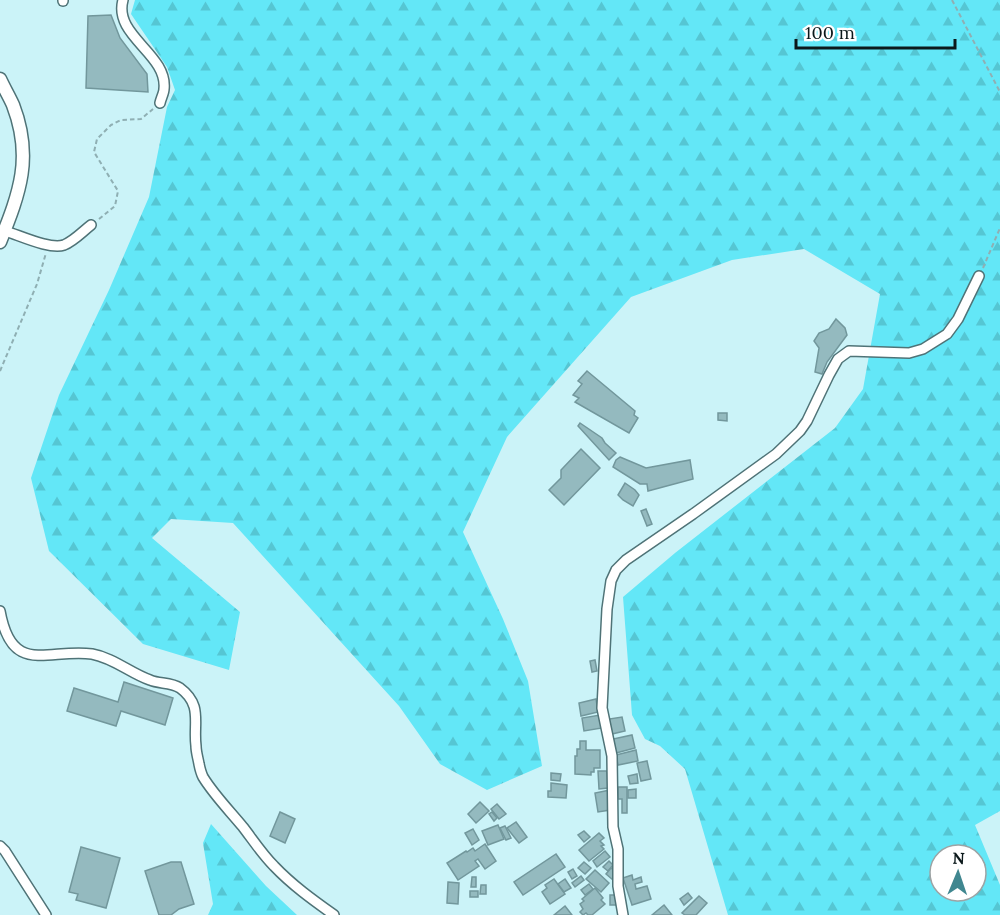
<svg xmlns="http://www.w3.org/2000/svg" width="1000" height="915" viewBox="0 0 1000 915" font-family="Lora,serif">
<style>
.forest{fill:url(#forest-firs);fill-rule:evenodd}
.building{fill:#94babf;stroke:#72979c;stroke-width:1.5}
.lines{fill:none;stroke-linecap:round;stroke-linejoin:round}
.street-casing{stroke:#4f7377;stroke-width:12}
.secondary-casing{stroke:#4f7377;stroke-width:15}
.path{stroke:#8fafb3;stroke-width:2;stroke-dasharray:4.5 3;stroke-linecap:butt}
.street{stroke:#fff;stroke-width:9}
.secondary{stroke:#fff;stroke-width:12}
</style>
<defs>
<pattern id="forest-firs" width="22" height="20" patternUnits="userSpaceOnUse" patternTransform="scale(1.5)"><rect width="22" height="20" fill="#63e7f7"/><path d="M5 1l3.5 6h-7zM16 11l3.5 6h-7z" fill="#55c6d3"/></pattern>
</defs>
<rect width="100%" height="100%" fill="#cbf3f8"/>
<!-- forest -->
<g class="forest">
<path d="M135 0H1000V811L975 825 1000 885V915H728L685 769 660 746 645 739 632 715 623 597 675 553 835 428 863 389 880 294 804 249 732 260 631 297 507 437 463 532 503 619 528 681 542 766 487 790 440 764 399 706 233 523 171 519 152 538 240 612 229 670 143 644 49 551 31 478 59 395 109 290 149 197 167 107 175 90 167 67 131 14ZM940 855H976V891H940Z"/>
<polygon points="211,824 266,886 297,915 208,915 213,904 203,843"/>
</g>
<!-- building -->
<g class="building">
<polygon points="111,15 120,38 147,74 148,92 86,88 88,16"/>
<polygon points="836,319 845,328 847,335 827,362 822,374 815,372 819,348 814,341 819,333 829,329"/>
<polygon points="587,371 635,411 634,415 638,418 629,433 575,402 579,398 573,395 582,384 578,381"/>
<polygon points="718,413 727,413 727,421 718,420"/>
<polygon points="580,423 602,438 605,443 616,453 609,460 578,426"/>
<polygon points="581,449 600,468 564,505 549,490 561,478 561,470"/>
<polygon points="620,457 646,468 690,460 693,479 648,491 647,484 640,484 613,467 616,460"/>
<polygon points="625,483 635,490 639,495 633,506 623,500 618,495"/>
<polygon points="646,509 652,524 647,526 641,511"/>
<polygon points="595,660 597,671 592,672 590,661"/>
<polygon points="124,682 173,698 165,725 121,711 116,726 67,711 74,688 118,702"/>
<polygon points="596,699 598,712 581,716 579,703"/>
<polygon points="600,715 602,728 584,731 582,718"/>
<polygon points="622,717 625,731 612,734 609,719"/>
<polygon points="632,735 635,748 616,753 613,739"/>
<polygon points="580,741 586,741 586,750 600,750 600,768 594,768 594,772 591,772 591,775 575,774 575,756 577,756 577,749 580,749"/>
<polygon points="636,750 638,761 618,765 616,755"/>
<polygon points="647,761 651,779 641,781 637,763"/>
<polygon points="598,771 607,771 608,788 599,789"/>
<polygon points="551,773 561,774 560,781 551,780"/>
<polygon points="637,774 638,783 630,784 628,776"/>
<polygon points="551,783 567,785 566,798 548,797 548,791 551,791"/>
<polygon points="618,787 627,787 627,813 622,813 622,799 618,799"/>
<polygon points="636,789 636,798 628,798 628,790"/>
<polygon points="610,790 610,810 598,812 595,793"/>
<polygon points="480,802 489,811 476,823 468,814"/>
<polygon points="497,804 506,814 499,819 491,809"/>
<polygon points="280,812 295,819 285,843 270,836"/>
<polygon points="492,812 497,818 494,821 489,814"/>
<polygon points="516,822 527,837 519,843 507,828"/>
<polygon points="498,825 504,839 488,845 482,831"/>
<polygon points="505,826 511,838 506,840 500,828"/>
<polygon points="473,829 479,840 472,845 465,833"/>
<polygon points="584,831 590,837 584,842 578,835"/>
<polygon points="599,833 604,838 600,841 604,845 601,846 604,849 589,861 579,850"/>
<polygon points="485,844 496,861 485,869 478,859 475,861 479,866 458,880 447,863 466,851 467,852 473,848 475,851"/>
<polygon points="81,847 120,858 106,908 76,900 78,894 69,892"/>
<polygon points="605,851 610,857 597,867 593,861"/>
<polygon points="556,854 565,867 523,895 514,882"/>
<polygon points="609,861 613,865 608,871 603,867"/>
<polygon points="171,862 181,862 194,904 179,909 171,915 159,915 145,871"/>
<polygon points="584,862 591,868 585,874 578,868"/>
<polygon points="611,868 618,874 613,880 606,874"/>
<polygon points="573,869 577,876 572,879 568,872"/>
<polygon points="595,870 609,883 601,892 586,879"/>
<polygon points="632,875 633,880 641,877 642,882 635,884 636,889 647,886 651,899 632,905 623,878"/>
<polygon points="581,876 584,880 575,887 572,883"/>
<polygon points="472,877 476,877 476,887 471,887"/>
<polygon points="554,879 565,894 550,904 542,892 547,888 545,885"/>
<polygon points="565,879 571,888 564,892 558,884"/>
<polygon points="448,882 459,883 458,904 447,903"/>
<polygon points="589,884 593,889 585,895 581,890"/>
<polygon points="481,885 486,885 486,894 480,894"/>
<polygon points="595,888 603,898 601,900 605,904 592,915 588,915 586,913 583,915 580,912 583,909 580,904 584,901 582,899"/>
<rect x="470" y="891" width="8" height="6"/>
<polygon points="688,893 692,898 684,905 680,899"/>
<rect x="610" y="895" width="9" height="10"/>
<polygon points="699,896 707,903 696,915 685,915 682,913"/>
<polygon points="664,905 672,915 652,915"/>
<polygon points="565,906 572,915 554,915"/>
</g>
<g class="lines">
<defs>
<g id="street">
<polyline points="63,0 63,1"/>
<path d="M123 0C113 36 168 54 164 89 164 93 161 98 160 103"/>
<path d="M5 231C19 235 50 250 64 245 74 241 82 232 91 225"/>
<path d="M0 611C12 677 48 648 92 654 114 658 130 673 150 680 159 684 171 682 180 688 203 705 193 723 196 746 196 752 198 758 199 764 200 769 201 773 203 777 214 795 229 810 243 827 253 840 262 854 274 866 292 885 313 900 334 915"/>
<polyline points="0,846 5,851 46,915"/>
<polyline points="623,915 618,886 618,849 613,827 612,756 602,708 607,609 611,581 616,570 626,560 693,514 776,454 800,431 807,421 829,375 838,359 849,351 909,353 923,349 947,334 958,319 979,276"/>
</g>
<path id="secondary" d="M0 79C4 88 9 96 13 105 33 157 20 192 0 242"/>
</defs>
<!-- street casing -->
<use href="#street" class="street-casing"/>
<!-- secondary casing -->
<use href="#secondary" class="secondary-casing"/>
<!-- path -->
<g class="path">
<polyline points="952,0 1000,92"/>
<polyline points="99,219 115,206 118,191 94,152 97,139 111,125 121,120 141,119 153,109"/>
<polyline points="983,268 1000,228"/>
<polyline points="0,371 37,284 46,253"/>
</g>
<!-- street -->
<use href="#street" class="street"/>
<!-- secondary -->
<use href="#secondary" class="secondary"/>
</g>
<!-- north arrow -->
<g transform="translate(958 873) rotate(2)"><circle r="28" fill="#ffffff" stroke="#9da3a4" stroke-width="1.5"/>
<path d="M0-4.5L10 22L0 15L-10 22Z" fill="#408790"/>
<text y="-9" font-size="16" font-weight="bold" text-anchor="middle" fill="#0b191b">N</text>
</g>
<!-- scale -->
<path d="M796 39v9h159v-9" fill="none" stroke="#0b191b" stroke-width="3"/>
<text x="805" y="39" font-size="18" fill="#0b191b" stroke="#ffffff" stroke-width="4.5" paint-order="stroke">100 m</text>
</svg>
